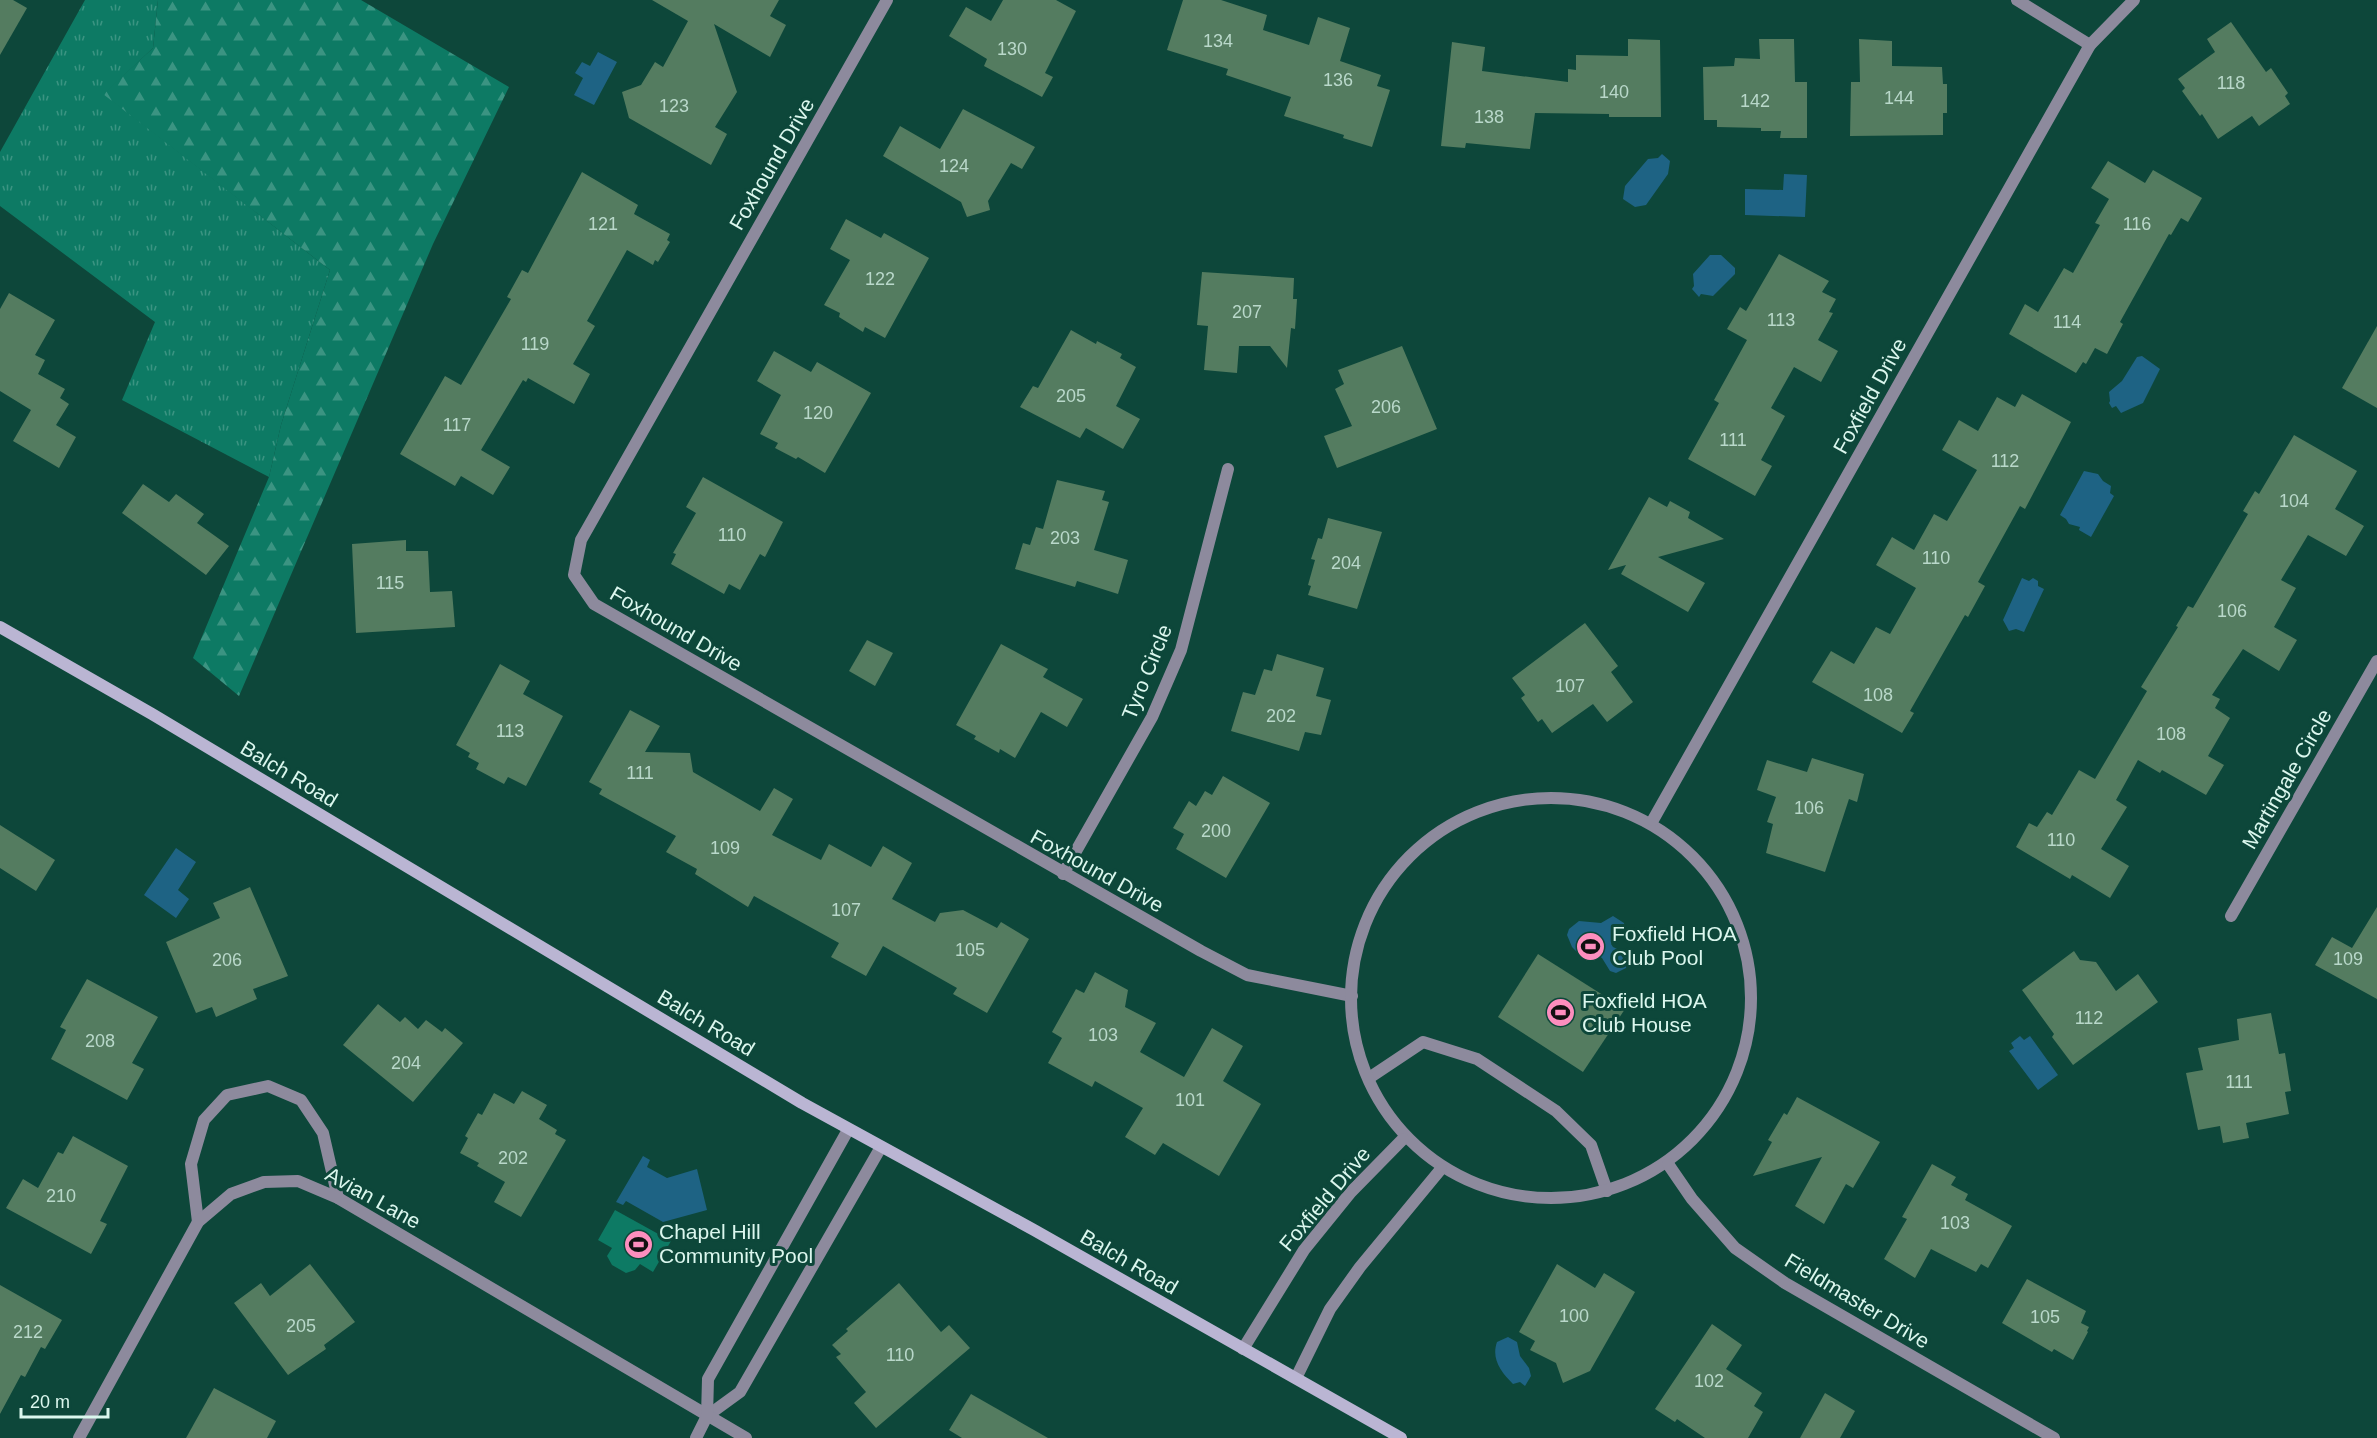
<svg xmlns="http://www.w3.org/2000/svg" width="2377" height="1438" viewBox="0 0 2377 1438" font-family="Arial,sans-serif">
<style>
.grass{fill:url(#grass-tufts)}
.forest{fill:url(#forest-firs)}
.pitch{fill:#0d7a64}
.water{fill:#1e6384}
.building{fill:#547c60}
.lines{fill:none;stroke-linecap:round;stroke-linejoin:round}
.lane{stroke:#8d8a9d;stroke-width:12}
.street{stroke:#8d8a9d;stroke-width:12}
.secondary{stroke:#bab5d3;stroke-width:12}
.labels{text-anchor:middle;stroke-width:6;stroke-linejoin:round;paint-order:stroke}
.number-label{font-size:18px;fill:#b9d8ca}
.street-label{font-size:21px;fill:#dbf7ee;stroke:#0d473a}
.poi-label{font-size:21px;fill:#dbf7ee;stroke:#0d473a;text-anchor:start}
</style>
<defs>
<pattern id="grass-tufts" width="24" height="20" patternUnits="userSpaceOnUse" patternTransform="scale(1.5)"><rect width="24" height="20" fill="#0d7a64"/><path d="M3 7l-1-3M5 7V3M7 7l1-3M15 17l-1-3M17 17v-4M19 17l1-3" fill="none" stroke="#3b9482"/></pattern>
<pattern id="forest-firs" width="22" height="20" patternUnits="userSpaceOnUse" patternTransform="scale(1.5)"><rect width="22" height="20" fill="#0d7a64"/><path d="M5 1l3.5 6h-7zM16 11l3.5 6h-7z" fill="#3b9482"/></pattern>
</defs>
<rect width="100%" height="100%" fill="#0d473a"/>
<!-- grass -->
<polygon class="grass" points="85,0 158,0 153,48 104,94 330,270 281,425 269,477 122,400 155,322 0,206 0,152"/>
<!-- forest -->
<polygon class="forest" points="158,0 361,0 509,87 433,244 239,696 193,658 269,477 281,425 330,270 103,94 153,48"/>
<!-- pitch -->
<polygon class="pitch" points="615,1210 671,1241 653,1272 640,1264 635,1270 626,1273 612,1265 607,1256 612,1248 598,1240"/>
<!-- water -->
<g class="water">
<polygon points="598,52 617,62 594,105 574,95 583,78 575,73 582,62 590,66"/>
<polygon points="1662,154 1670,161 1668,174 1646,205 1635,207 1623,199 1625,186 1648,159 1658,158"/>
<polygon points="1784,174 1807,175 1805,217 1745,215 1745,189 1783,190"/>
<polygon points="1710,255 1721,255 1735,268 1735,274 1713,296 1701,294 1699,297 1692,289 1694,286 1693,274"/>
<polygon points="2142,356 2160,369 2143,403 2121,413 2116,406 2112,408 2109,403 2110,401 2109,392 2122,381 2137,357"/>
<polygon points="2084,471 2098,474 2103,481 2111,486 2110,493 2114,496 2091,537 2079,530 2080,527 2069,524 2066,519 2060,515"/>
<polygon points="2022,578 2029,581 2033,578 2038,581 2038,586 2044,589 2024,632 2016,629 2009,631 2003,620"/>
<polygon points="176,848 196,862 178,890 189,899 176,918 144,895"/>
<polygon points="1613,916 1624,923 1625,930 1622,935 1613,940 1611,944 1613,947 1626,953 1628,961 1626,968 1616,973 1610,971 1602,958 1596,954 1577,952 1572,947 1567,935 1569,929 1579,921 1601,923"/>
<polygon points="2020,1036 2024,1040 2030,1036 2058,1075 2038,1090 2009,1051 2014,1048 2011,1043"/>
<polygon points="643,1156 650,1160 647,1167 667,1178 697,1169 707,1210 663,1222 626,1201 623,1205 616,1202"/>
<path d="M1508 1337 1517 1342 1520 1356 1529 1368 1531 1376 1525 1386 1520 1382 1513 1384C1501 1372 1491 1359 1497 1342Z"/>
</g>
<!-- building -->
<g class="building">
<polygon points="0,0 13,0 27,8 0,55"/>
<polygon points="652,0 779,0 770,16 786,25 770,57 714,24 737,92 715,127 727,134 711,165 629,118 622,92 641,85 655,62 663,67 688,21"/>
<polygon points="1003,0 1056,0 1076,11 1045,73 1053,77 1042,97 984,66 987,59 949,36 966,7 991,21"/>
<polygon points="1183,0 1221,0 1267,15 1263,30 1309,45 1318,17 1350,28 1340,61 1381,75 1377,86 1390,90 1372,147 1343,138 1344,135 1284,116 1291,97 1226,75 1228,69 1167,50"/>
<polygon points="2231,22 2266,72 2271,68 2288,93 2285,96 2290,104 2259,126 2252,116 2218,139 2202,114 2200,116 2182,91 2185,88 2178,79 2215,52 2207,39"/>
<polygon points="1628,39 1660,40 1661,117 1609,117 1609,114 1535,113 1530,149 1466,143 1465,148 1441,146 1452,42 1485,47 1482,71 1568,82 1568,69 1576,70 1576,55 1628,56"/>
<polygon points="1759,39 1794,39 1795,82 1807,82 1807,138 1780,138 1781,131 1761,131 1761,128 1717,127 1717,120 1704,120 1703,67 1734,66 1735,58 1760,59"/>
<polygon points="1859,39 1892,41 1892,66 1942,67 1943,84 1947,84 1947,113 1943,113 1943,135 1850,136 1851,82 1860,82"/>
<polygon points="963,109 1035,147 1022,169 1011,163 988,201 990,210 967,217 961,202 883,156 900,126 940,149"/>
<polygon points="2108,161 2145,183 2153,170 2202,198 2188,222 2181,218 2171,235 2169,234 2120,322 2123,324 2107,354 2095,348 2086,364 2083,362 2076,373 2009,334 2025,304 2038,312 2064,268 2073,273 2100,225 2095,223 2109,199 2091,188"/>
<polygon points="582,172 638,205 634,214 670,234 667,240 670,242 658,262 655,260 653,265 627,250 587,321 595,326 573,364 590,374 574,404 528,378 526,382 523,380 481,450 510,467 493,495 461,476 455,486 400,454 445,376 461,385 511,299 507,297 522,270 528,273"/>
<polygon points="846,219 881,238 884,233 929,258 885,338 865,327 863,332 839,317 840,313 824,305 850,260 830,249"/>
<polygon points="1779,254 1829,281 1822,292 1836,299 1829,312 1833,313 1818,340 1838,351 1821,382 1794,367 1771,408 1785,416 1761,460 1772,466 1755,496 1688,459 1719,403 1714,400 1747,340 1727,329 1740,307 1746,311"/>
<polygon points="1202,272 1294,278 1293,299 1297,299 1295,329 1291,328 1287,368 1270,346 1239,346 1237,373 1204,370 1208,326 1197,325"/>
<polygon points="9,293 55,320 35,355 45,360 38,374 65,389 60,398 69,404 56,425 76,437 59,468 13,441 31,410 0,391 0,309"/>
<polygon points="2377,326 2377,408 2342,388"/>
<polygon points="1071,330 1096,344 1097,341 1122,354 1120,358 1136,367 1116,406 1140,419 1123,449 1086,428 1080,438 1020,407 1033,386 1038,388"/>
<polygon points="1402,346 1437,429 1337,468 1324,436 1352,426 1335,389 1344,384 1338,370"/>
<polygon points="774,351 811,372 817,362 871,393 825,473 798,457 796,459 775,448 778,443 760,434 781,395 757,381"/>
<polygon points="2022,394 2071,422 2025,509 2020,506 1978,582 1985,586 1968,617 1965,615 1910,711 1914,713 1902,733 1812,682 1831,651 1854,664 1876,627 1890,634 1916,588 1876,565 1892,537 1914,550 1934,514 1947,521 1977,470 1942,450 1959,420 1978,431 1997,397 2015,407"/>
<polygon points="2294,435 2357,471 2335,509 2364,526 2346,556 2308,535 2281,580 2296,588 2274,627 2297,640 2279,671 2243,649 2212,695 2220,699 2215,708 2230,718 2208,756 2224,765 2206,795 2162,770 2160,773 2138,760 2116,800 2127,807 2101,849 2129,866 2110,898 2072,875 2070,879 2016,847 2029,823 2037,827 2047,812 2052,815 2079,770 2095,779 2147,691 2141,687 2178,627 2176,626 2188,606 2193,608 2248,514 2243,511 2255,491 2259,494"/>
<polygon points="703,477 783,522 765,557 760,554 740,590 729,584 724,594 671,564 676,554 673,553 696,513 686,507"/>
<polygon points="1057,480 1105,491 1102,500 1109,502 1094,550 1128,560 1118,594 1077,581 1075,587 1015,569 1023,543 1030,545 1036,527 1043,529"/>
<polygon points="143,484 169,502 176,494 204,514 197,523 229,546 206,575 122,513"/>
<polygon points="1649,497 1667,507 1670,501 1690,512 1688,518 1724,539 1658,557 1705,583 1688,612 1621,574 1626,565 1608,570"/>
<polygon points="1328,518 1382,532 1357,609 1308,595 1311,586 1308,585 1315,560 1311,559 1318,538 1322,539"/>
<polygon points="406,540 406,551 428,551 430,592 452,591 455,627 356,633 352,544"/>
<polygon points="1585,623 1618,666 1611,672 1633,702 1607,722 1593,704 1552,733 1542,719 1538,722 1521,698 1525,695 1512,678"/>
<polygon points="867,640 893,653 875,686 849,671"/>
<polygon points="1001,644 1048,669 1043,677 1083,699 1067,727 1041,712 1015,758 1000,749 999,753 974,739 976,736 956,725"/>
<polygon points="1277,654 1324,668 1316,696 1331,700 1321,735 1305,732 1299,751 1231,731 1243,692 1255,695 1264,669 1272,671"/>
<polygon points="500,664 530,681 523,694 563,716 526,786 508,777 504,784 476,769 479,763 468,757 470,753 456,745"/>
<polygon points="630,710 660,726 645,752 690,753 693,772 760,811 774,788 793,799 772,835 821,860 829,844 871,867 883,846 912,863 892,899 935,922 940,913 963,910 997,928 1001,922 1029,939 987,1013 953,994 957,988 883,946 866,976 831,957 839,943 754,896 748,907 695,874 697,869 666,852 676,836 599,794 602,789 589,782"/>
<polygon points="1812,758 1864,774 1857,802 1849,799 1825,872 1766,853 1773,824 1767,822 1776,797 1757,790 1767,760 1807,772"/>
<polygon points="1223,776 1270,803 1226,878 1176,849 1184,834 1173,828 1189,801 1196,806 1205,791 1212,795"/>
<polygon points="0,825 55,860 36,891 0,868"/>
<polygon points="250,887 288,976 253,989 257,999 216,1017 212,1007 196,1013 166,942 220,918 213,903"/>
<polygon points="2377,907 2377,999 2315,965 2332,937 2352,948"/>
<polygon points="2074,951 2080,960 2096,962 2116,991 2138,974 2158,1002 2073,1065 2052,1037 2054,1034 2022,990"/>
<polygon points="1538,954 1625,1009 1583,1072 1498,1017"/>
<polygon points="1095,972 1128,990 1125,1007 1156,1023 1140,1052 1184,1077 1212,1028 1243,1046 1223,1081 1261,1104 1219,1176 1163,1143 1155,1155 1125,1137 1143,1108 1095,1081 1092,1087 1048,1063 1062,1038 1052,1032 1076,989 1084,993"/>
<polygon points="87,979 158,1017 132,1063 144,1069 127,1100 51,1059 66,1030 60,1027"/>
<polygon points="378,1004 400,1022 405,1017 418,1029 426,1020 442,1032 445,1028 463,1043 413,1102 343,1045"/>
<polygon points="2271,1013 2279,1054 2285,1053 2291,1091 2285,1092 2289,1114 2246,1123 2249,1138 2223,1143 2220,1126 2198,1130 2186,1073 2203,1070 2198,1048 2239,1040 2237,1019"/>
<polygon points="522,1091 547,1105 539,1119 557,1130 555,1134 566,1140 521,1217 494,1202 505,1182 477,1166 479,1163 460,1153 468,1138 465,1136 478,1113 482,1115 494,1093 514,1104"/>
<polygon points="1797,1097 1880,1142 1853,1188 1846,1184 1824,1224 1795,1206 1822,1157 1753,1176 1772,1142 1768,1140 1784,1113 1787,1115"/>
<polygon points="73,1136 128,1166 100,1221 107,1224 91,1254 6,1208 23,1179 38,1188 58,1152 63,1154"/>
<polygon points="1932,1164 1956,1177 1951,1185 1968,1194 1965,1200 2012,1226 1988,1268 1981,1264 1976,1272 1931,1249 1915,1278 1884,1259 1907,1219 1902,1217"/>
<polygon points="310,1264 355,1322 324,1345 326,1349 288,1375 234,1303 261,1283 270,1296"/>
<polygon points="1557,1264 1595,1288 1604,1273 1635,1292 1590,1371 1563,1383 1556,1363 1530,1350 1535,1341 1519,1332"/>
<polygon points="2027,1279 2086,1311 2081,1323 2089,1327 2087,1331 2088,1332 2073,1360 2054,1349 2052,1352 2002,1323"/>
<polygon points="899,1283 941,1332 949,1325 970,1348 876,1428 854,1403 866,1392 836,1357 841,1354 832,1345 848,1331 846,1329"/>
<polygon points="0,1285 62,1320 45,1349 41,1347 25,1377 21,1375 0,1414"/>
<polygon points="1712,1324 1742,1345 1726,1369 1762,1393 1754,1406 1763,1412 1748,1438 1705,1438 1677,1419 1675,1422 1655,1409"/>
<polygon points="214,1388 276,1421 267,1438 186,1438"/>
<polygon points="1825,1393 1855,1411 1840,1438 1800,1438"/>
<polygon points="971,1394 1048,1438 962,1438 949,1430"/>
</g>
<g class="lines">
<!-- lane -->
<polyline class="lane" points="1369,1078 1423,1042 1477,1059 1556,1111 1591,1145 1607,1191"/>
<!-- street -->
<g class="street">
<polyline points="887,0 581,540 574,575 594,604 1201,951 1247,975 1352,996"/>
<polyline points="2017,0 2090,45"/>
<circle cx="1551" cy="998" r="200"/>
<polyline points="1653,820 2090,45 2134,0"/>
<polyline points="1063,874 1152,717 1181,650 1228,469"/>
<polyline points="2231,916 2377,661"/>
<polyline points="1668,1164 1692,1199 1735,1248 1785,1283 2054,1438"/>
<polyline points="198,1222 191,1164 204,1120 227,1095 268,1086 301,1100 323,1133 338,1198"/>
<polyline points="1243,1349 1304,1250 1351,1192 1403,1139"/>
<polyline points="1296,1378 1330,1309 1360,1267 1441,1169"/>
<polyline points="707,1416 740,1392 881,1147"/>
<polyline points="79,1438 198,1222 231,1194 264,1182 298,1181 338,1198 746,1438"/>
<polyline points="696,1438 707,1416 708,1379 848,1130"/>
</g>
<!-- secondary -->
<polyline class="secondary" points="0,627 152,714 802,1103 1034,1230 1401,1438"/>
</g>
<!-- icons -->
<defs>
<symbol id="stadium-disc" viewBox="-11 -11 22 22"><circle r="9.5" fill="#fd8ebe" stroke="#0d473a"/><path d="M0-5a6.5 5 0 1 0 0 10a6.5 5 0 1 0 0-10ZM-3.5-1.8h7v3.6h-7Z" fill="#111"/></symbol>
</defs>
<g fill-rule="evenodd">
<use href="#stadium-disc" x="1574" y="930" width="33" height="33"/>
<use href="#stadium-disc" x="1544" y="996" width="33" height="33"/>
<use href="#stadium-disc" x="622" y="1228" width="33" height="33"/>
</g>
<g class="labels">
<!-- number labels -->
<g class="number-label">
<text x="1218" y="47">134</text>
<text x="1012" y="55">130</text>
<text x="1338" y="86">136</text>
<text x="2231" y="89">118</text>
<text x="1614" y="98">140</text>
<text x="1899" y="104">144</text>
<text x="1755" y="107">142</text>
<text x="674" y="112">123</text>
<text x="1489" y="123">138</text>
<text x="954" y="172">124</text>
<text x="603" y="230">121</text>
<text x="2137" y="230">116</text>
<text x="880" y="285">122</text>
<text x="1247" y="318">207</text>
<text x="1781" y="326">113</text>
<text x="2067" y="328">114</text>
<text x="535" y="350">119</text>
<text x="1071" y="402">205</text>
<text x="1386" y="413">206</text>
<text x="818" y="419">120</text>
<text x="457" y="431">117</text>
<text x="1733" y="446">111</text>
<text x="2005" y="467">112</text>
<text x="2294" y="507">104</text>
<text x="732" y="541">110</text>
<text x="1065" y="544">203</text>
<text x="1936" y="564">110</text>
<text x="1346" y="569">204</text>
<text x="390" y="589">115</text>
<text x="2232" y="617">106</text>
<text x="1570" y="692">107</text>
<text x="1878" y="701">108</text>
<text x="1281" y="722">202</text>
<text x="510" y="737">113</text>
<text x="2171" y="740">108</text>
<text x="640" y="779">111</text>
<text x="1809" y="814">106</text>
<text x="1216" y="837">200</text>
<text x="2061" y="846">110</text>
<text x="725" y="854">109</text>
<text x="846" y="916">107</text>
<text x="970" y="956">105</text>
<text x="2348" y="965">109</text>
<text x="227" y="966">206</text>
<text x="2089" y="1024">112</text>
<text x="1103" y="1041">103</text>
<text x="100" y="1047">208</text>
<text x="406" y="1069">204</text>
<text x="2239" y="1088">111</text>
<text x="1190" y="1106">101</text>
<text x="513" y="1164">202</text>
<text x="61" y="1202">210</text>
<text x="1955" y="1229">103</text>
<text x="1574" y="1322">100</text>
<text x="2045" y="1323">105</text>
<text x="301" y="1332">205</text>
<text x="28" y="1338">212</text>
<text x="900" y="1361">110</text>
<text x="1709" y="1387">102</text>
</g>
<!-- street labels -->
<g class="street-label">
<text transform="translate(772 164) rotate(-60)" y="7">Foxhound Drive</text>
<text transform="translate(1870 396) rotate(-61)" y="7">Foxfield Drive</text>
<text transform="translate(676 629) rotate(30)" y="7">Foxhound Drive</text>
<text transform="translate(1147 672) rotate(-68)" y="7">Tyro Circle</text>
<text transform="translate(289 774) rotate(31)" y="7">Balch Road</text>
<text transform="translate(2287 779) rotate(-60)" y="7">Martingale Circle</text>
<text transform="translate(1097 871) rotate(29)" y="7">Foxhound Drive</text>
<text transform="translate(706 1023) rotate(31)" y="7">Balch Road</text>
<text transform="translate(373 1198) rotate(29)" y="7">Avian Lane</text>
<text transform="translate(1325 1199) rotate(-50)" y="7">Foxfield Drive</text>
<text transform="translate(1129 1262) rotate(30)" y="7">Balch Road</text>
<text transform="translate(1857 1301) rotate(31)" y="7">Fieldmaster Drive</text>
</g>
<!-- poi labels -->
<g class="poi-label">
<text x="1612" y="941">Foxfield HOA<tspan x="1612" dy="24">Club Pool</tspan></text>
<text x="1582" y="1008">Foxfield HOA<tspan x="1582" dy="24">Club House</tspan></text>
<text x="659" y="1239">Chapel Hill<tspan x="659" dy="24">Community Pool</tspan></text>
</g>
</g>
<!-- scale -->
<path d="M21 1408v9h87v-9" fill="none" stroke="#dbf7ee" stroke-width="3"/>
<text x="30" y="1408" font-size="18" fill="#dbf7ee" stroke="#0d473a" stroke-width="4.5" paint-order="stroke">20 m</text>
</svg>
